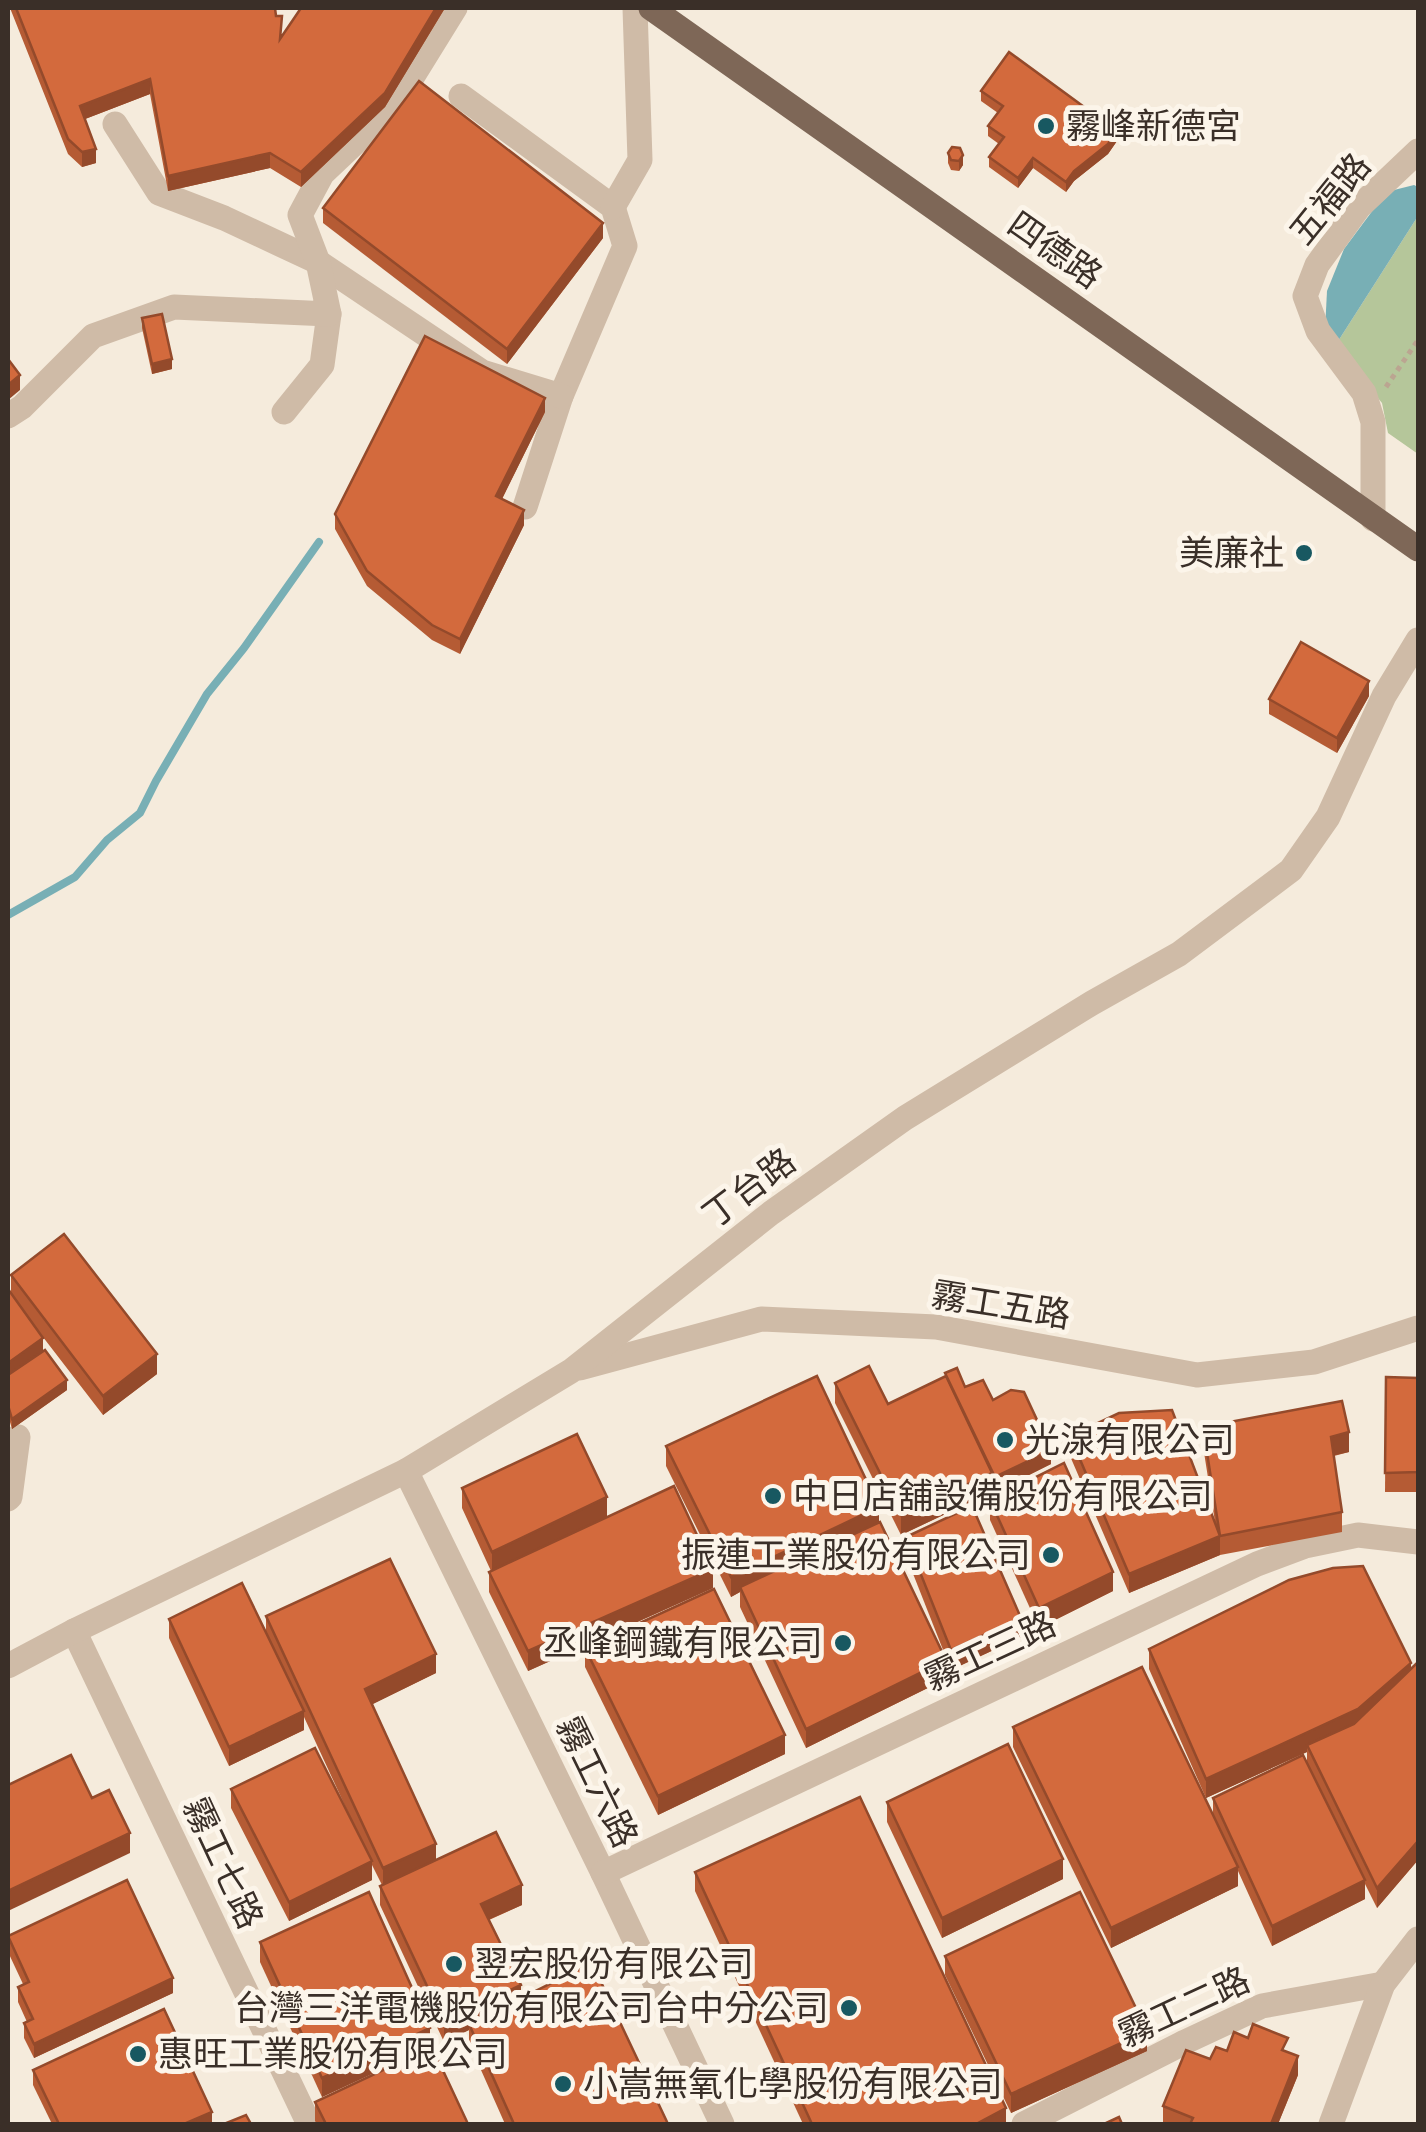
<svg xmlns="http://www.w3.org/2000/svg" width="1426" height="2132" viewBox="0 0 1426 2132" font-family="Commissioner,'Noto Sans TC',sans-serif">
<style>
.green{fill:#b5c69a}
.water{fill:#78afb5}
.lines{fill:none;stroke-linecap:round;stroke-linejoin:round}
.stream{stroke:#78afb5;stroke-width:8}
.path{stroke:#bba591;stroke-width:5;stroke-dasharray:5 5;stroke-linecap:butt}
.minor{stroke:#cfbba7;stroke-width:25}
.major{stroke:#7e6757;stroke-width:25}
.wall{fill:#b55b34}
.shaded-wall{fill:#944a2b}
.building{fill:#d36a3d;stroke:#944a2b;stroke-width:2.5}
.poi-dot{fill:#185861;stroke:#fcf5ea;stroke-width:4}
.labels{text-anchor:middle;stroke-width:10;stroke-linejoin:round;paint-order:stroke}
.poi-label{font-size:35px;fill:#3a2f28;stroke:#fcf5ea;text-anchor:start}
.street-label{font-size:35px;fill:#3a2f28;stroke:#fcf5ea}
</style>
<rect width="100%" height="100%" fill="#f5ebdc"/>
<!-- green -->
<polygon class="green" points="1418,216 1418,454 1388,433 1382,403 1335,346"/>
<!-- water -->
<polygon class="water" points="1414,185 1418,187 1418,216 1335,346 1325,330 1327,291 1344,249 1373,210 1394,190"/>
<g class="lines">
<!-- stream -->
<polyline class="stream" points="8,915 75,877 107,840 140,813 156,781 207,694 244,648 319,542"/>
<!-- path -->
<polyline class="path" points="1386,387 1418,340"/>
<!-- minor -->
<g class="minor">
<polyline points="461,96 613,207 625,246 561,396 525,507"/>
<polyline points="115,124 159,193 224,218 318,262 482,372 561,396"/>
<polyline points="613,207 640,160 635,8"/>
<polyline points="284,412 322,365 329,314"/>
<polyline points="8,416 22,407 93,336 174,307 329,314 318,262 300,215 322,174 395,105 455,8"/>
<polyline points="1373,519 1373,422 1364,393 1318,331 1305,296 1317,265 1359,207 1418,151"/>
<polyline points="580,1368 761,1319 936,1327 1197,1375 1314,1362 1418,1328"/>
<polyline points="406,1471 603,1873 722,2124"/>
<polyline points="8,1499 10,1497 18,1437"/>
<polyline points="74,1631 309,2124"/>
<polyline points="8,1666 74,1631 406,1471 571,1371 771,1213 905,1118 1092,1003 1179,954 1291,870 1328,817 1384,696 1418,640"/>
<polyline points="603,1873 1257,1564 1305,1546 1358,1535 1418,1542"/>
<polyline points="1024,2124 1185,2042 1262,2006 1383,1984"/>
<polyline points="1331,2124 1383,1984 1418,1939"/>
</g>
<!-- major -->
<polyline class="major" points="651,8 1418,549"/>
</g>
<!-- wall -->
<g class="wall">
<polygon points="10,8 275,8 281,37 301,8 445,8 385,107 301,187 270,168 168,191 150,94 85,119 96,163 82,167 68,154"/>
<polygon points="981,91 1117,141 1108,154 1074,181 1066,192 1033,168 1018,188 989,167 989,157 999,144 988,136 988,126 998,113 981,101"/>
<polygon points="948,153 963,165 959,171 951,170 948,163"/>
<polygon points="323,208 603,238 507,364 323,223"/>
<polygon points="142,318 172,369 152,374 142,328"/>
<polygon points="545,412 502,499 524,525 460,654 432,640 367,586 335,529 335,514"/>
<polygon points="1369,696 1337,753 1269,714 1269,699"/>
<polygon points="11,1275 157,1374 103,1415 26,1315 43,1352 67,1390 12,1429 8,1415 8,1289 11,1293"/>
<polygon points="945,1373 965,1387 993,1400 1051,1464 995,1492 992,1486 992,1492 901,1535 835,1403 835,1383 888,1404 945,1376"/>
<polygon points="1386,1377 1418,1378 1418,1492 1385,1492"/>
<polygon points="1203,1427 1349,1452 1334,1456 1342,1512 1342,1532 1220,1555 1129,1593 1070,1456 1070,1436 1215,1522 1203,1446"/>
<polygon points="666,1446 879,1522 946,1679 806,1748 740,1607 740,1592 731,1597 666,1466"/>
<polygon points="462,1488 607,1517 713,1588 528,1671 489,1592 489,1572 491,1571 462,1508"/>
<polygon points="990,1500 1113,1591 1039,1628 990,1520"/>
<polygon points="906,1537 1021,1637 951,1670 906,1556"/>
<polygon points="266,1616 436,1673 372,1704 436,1860 522,1905 489,1920 521,1998 668,2124 505,2124 469,2043 469,2030 444,2042 380,1905 380,1886 382,1885 372,1865 372,1880 289,1921 231,1808 231,1789 353,1823 304,1717 304,1730 229,1766 169,1638 169,1619 266,1633"/>
<polygon points="585,1648 785,1754 658,1815 585,1667"/>
<polygon points="1149,1649 1411,1669 1418,1662 1418,1860 1377,1908 1365,1884 1365,1899 1272,1946 1238,1871 1238,1886 1111,1948 1013,1747 1013,1727 1213,1815 1213,1798 1307,1762 1307,1752 1206,1798 1149,1669"/>
<polygon points="887,1802 1063,1879 942,1938 887,1822"/>
<polygon points="695,1872 1006,2124 803,2124 695,1891"/>
<polygon points="8,1936 173,1993 34,2058 24,2038 24,2023 27,2022 18,2002 18,1987 23,1984 8,1952"/>
<polygon points="260,1942 430,2047 322,2097 260,1962"/>
<polygon points="945,1956 1147,2051 1011,2113 945,1975"/>
<polygon points="1227,2051 1288,2052 1298,2075 1278,2124 1163,2124 1163,2106 1210,2059"/>
<polygon points="33,2070 212,2124 52,2124 33,2085"/>
<polygon points="315,2102 468,2124 317,2124 315,2121"/>
</g>
<!-- shaded-wall -->
<g class="shaded-wall">
<polygon points="436,8 445,8 385,107 301,187 301,172"/>
<polygon points="150,79 150,94 80,121 80,106"/>
<polygon points="1117,131 1117,141 1108,154 1074,181 1066,192 1066,182 1074,171"/>
<polygon points="96,149 96,163 82,167 82,152"/>
<polygon points="270,153 270,168 168,191 168,176"/>
<polygon points="963,155 963,165 959,171 959,161"/>
<polygon points="1033,158 1033,168 1018,188 1018,178"/>
<polygon points="603,223 603,238 507,364 507,349"/>
<polygon points="172,359 172,369 152,374 152,364"/>
<polygon points="20,375 20,390 8,400 8,385"/>
<polygon points="545,398 545,412 496,511 496,496"/>
<polygon points="524,510 524,525 460,654 460,639"/>
<polygon points="1369,681 1369,696 1337,753 1337,738"/>
<polygon points="43,1338 43,1353 8,1377 8,1363"/>
<polygon points="157,1354 157,1374 103,1415 103,1396"/>
<polygon points="67,1380 67,1390 12,1429 12,1419"/>
<polygon points="1349,1432 1349,1452 1331,1456 1331,1437"/>
<polygon points="1051,1450 1051,1464 995,1492 995,1477"/>
<polygon points="992,1473 992,1492 901,1535 901,1515"/>
<polygon points="607,1497 607,1517 492,1572 492,1552"/>
<polygon points="879,1507 879,1527 740,1587 740,1592 731,1597 731,1577"/>
<polygon points="1220,1536 1220,1555 1129,1593 1129,1574"/>
<polygon points="713,1569 713,1588 528,1671 528,1651"/>
<polygon points="1113,1572 1113,1591 1039,1628 1039,1608"/>
<polygon points="1021,1618 1021,1637 951,1670 951,1650"/>
<polygon points="436,1654 436,1673 365,1708 365,1689"/>
<polygon points="946,1660 946,1679 806,1748 806,1729"/>
<polygon points="1411,1663 1411,1682 1358,1729 1307,1745 1307,1752 1206,1798 1206,1779"/>
<polygon points="304,1711 304,1730 229,1766 229,1747"/>
<polygon points="785,1735 785,1754 658,1815 658,1796"/>
<polygon points="130,1833 130,1853 8,1911 8,1891"/>
<polygon points="1418,1841 1418,1860 1377,1908 1377,1888"/>
<polygon points="436,1844 436,1864 383,1887 383,1868"/>
<polygon points="1063,1859 1063,1879 942,1938 942,1918"/>
<polygon points="372,1861 372,1880 289,1921 289,1902"/>
<polygon points="1238,1867 1238,1886 1111,1948 1111,1928"/>
<polygon points="1365,1880 1365,1899 1272,1946 1272,1926"/>
<polygon points="522,1885 522,1905 481,1923 481,1904"/>
<polygon points="173,1978 173,1993 34,2058 34,2044"/>
<polygon points="521,1985 521,2004 469,2024 469,2030 444,2042 444,2022"/>
<polygon points="430,2028 430,2047 322,2097 322,2078"/>
<polygon points="1147,2031 1147,2051 1011,2113 1011,2094"/>
<polygon points="1298,2056 1298,2075 1278,2124 1271,2124"/>
<polygon points="1006,2108 1006,2124 976,2124"/>
<polygon points="212,2112 212,2124 184,2124"/>
</g>
<!-- building -->
<g class="building">
<polygon points="16,8 275,8 276,16 282,16 280,39 301,8 436,8 385,93 301,172 270,153 168,176 150,79 80,106 96,149 82,152 68,139"/>
<polygon points="1009,52 1117,131 1108,144 1074,171 1066,182 1033,158 1018,178 989,157 1004,137 988,126 1003,106 981,91"/>
<polygon points="419,81 603,223 507,349 323,208"/>
<polygon points="952,147 960,148 963,155 959,161 951,160 948,153"/>
<polygon points="162,314 172,359 152,364 142,318"/>
<polygon points="425,336 545,398 496,496 524,510 460,639 432,625 367,571 335,514"/>
<polygon points="8,359 20,375 8,385"/>
<polygon points="1301,642 1369,681 1337,738 1269,699"/>
<polygon points="64,1234 157,1354 103,1396 11,1275"/>
<polygon points="8,1289 43,1338 8,1363"/>
<polygon points="45,1350 67,1380 12,1419 8,1405 8,1375"/>
<polygon points="869,1366 888,1404 946,1376 992,1473 901,1515 835,1383"/>
<polygon points="957,1368 965,1387 983,1380 993,1400 1011,1390 1024,1392 1051,1450 995,1477 945,1373"/>
<polygon points="817,1376 879,1507 731,1577 666,1446"/>
<polygon points="1386,1377 1418,1378 1418,1472 1385,1473"/>
<polygon points="1342,1401 1349,1432 1331,1437 1342,1512 1220,1536 1129,1574 1070,1436 1119,1413 1172,1410 1220,1536 1203,1427"/>
<polygon points="577,1434 607,1497 492,1552 462,1488"/>
<polygon points="1064,1463 1113,1572 1039,1608 990,1500"/>
<polygon points="674,1486 713,1569 528,1651 489,1572"/>
<polygon points="972,1506 1021,1618 951,1650 906,1537"/>
<polygon points="880,1522 946,1660 806,1729 740,1587"/>
<polygon points="390,1559 436,1654 365,1689 436,1844 383,1868 266,1616"/>
<polygon points="1363,1566 1411,1663 1358,1709 1206,1779 1149,1649 1289,1580 1333,1568"/>
<polygon points="242,1583 304,1711 229,1747 169,1619"/>
<polygon points="714,1589 785,1735 658,1796 585,1648"/>
<polygon points="1418,1662 1418,1841 1377,1888 1307,1745 1354,1724"/>
<polygon points="1142,1667 1238,1867 1111,1928 1013,1727"/>
<polygon points="1008,1744 1063,1859 942,1918 887,1802"/>
<polygon points="315,1748 372,1861 289,1902 231,1789"/>
<polygon points="71,1755 92,1798 109,1790 130,1833 8,1891 8,1785"/>
<polygon points="1303,1755 1365,1880 1272,1926 1213,1798"/>
<polygon points="860,1797 1006,2108 976,2124 812,2124 695,1872"/>
<polygon points="496,1832 522,1885 481,1904 521,1985 444,2022 380,1886"/>
<polygon points="127,1880 173,1978 34,2044 24,2023 33,2019 18,1987 29,1982 8,1936"/>
<polygon points="369,1892 430,2028 322,2078 260,1942"/>
<polygon points="1080,1892 1147,2031 1011,2094 945,1956"/>
<polygon points="592,1963 668,2124 514,2124 469,2024"/>
<polygon points="164,2009 212,2112 184,2124 59,2124 33,2070"/>
<polygon points="1253,2024 1288,2038 1282,2050 1298,2056 1271,2124 1190,2124 1193,2118 1163,2106 1186,2050 1210,2059 1216,2047 1227,2051 1234,2032 1248,2038"/>
<polygon points="432,2047 468,2124 326,2124 315,2102"/>
<polygon points="246,2115 251,2124 224,2124"/>
<polygon points="1119,2117 1122,2124 1104,2124"/>
</g>
<!-- markers -->
<g class="poi-dot">
<circle cx="1046" cy="126" r="10"/>
<circle cx="1304" cy="553" r="10"/>
<circle cx="1005" cy="1440" r="10"/>
<circle cx="773" cy="1496" r="10"/>
<circle cx="1051" cy="1555" r="10"/>
<circle cx="843" cy="1643" r="10"/>
<circle cx="454" cy="1964" r="10"/>
<circle cx="849" cy="2008" r="10"/>
<circle cx="138" cy="2054" r="10"/>
<circle cx="563" cy="2084" r="10"/>
</g>
<g class="labels">
<!-- poi labels -->
<g class="poi-label">
<text x="1066" y="138">霧峰新德宮</text>
<text x="1284" y="565" text-anchor="end">美廉社</text>
<text x="1025" y="1452">光湶有限公司</text>
<text x="793" y="1508">中日店舖設備股份有限公司</text>
<text x="1031" y="1567" text-anchor="end">振連工業股份有限公司</text>
<text x="823" y="1655" text-anchor="end">丞峰鋼鐵有限公司</text>
<text x="474" y="1976">翌宏股份有限公司</text>
<text x="829" y="2020" text-anchor="end">台灣三洋電機股份有限公司台中分公司</text>
<text x="158" y="2066">惠旺工業股份有限公司</text>
<text x="583" y="2096">小嵩無氧化學股份有限公司</text>
</g>
<!-- street labels -->
<g class="street-label">
<text transform="translate(1330 199) rotate(-51)" y="12">五福路</text>
<text transform="translate(1055 250) rotate(35)" y="12">四德路</text>
<text transform="translate(749 1188) rotate(-37)" y="12">丁台路</text>
<text transform="translate(1001 1305) rotate(9)" y="12">霧工五路</text>
<text transform="translate(990 1651) rotate(-25)" y="12">霧工三路</text>
<text transform="translate(597 1782) rotate(64)" y="12">霧工六路</text>
<text transform="translate(223 1863) rotate(65)" y="12">霧工七路</text>
<text transform="translate(1184 2007) rotate(-25)" y="12">霧工二路</text>
</g>
</g>
<!-- border -->
<rect width="1426" height="2132" fill="none" stroke="#3a2f28" stroke-width="20"/>
</svg>
